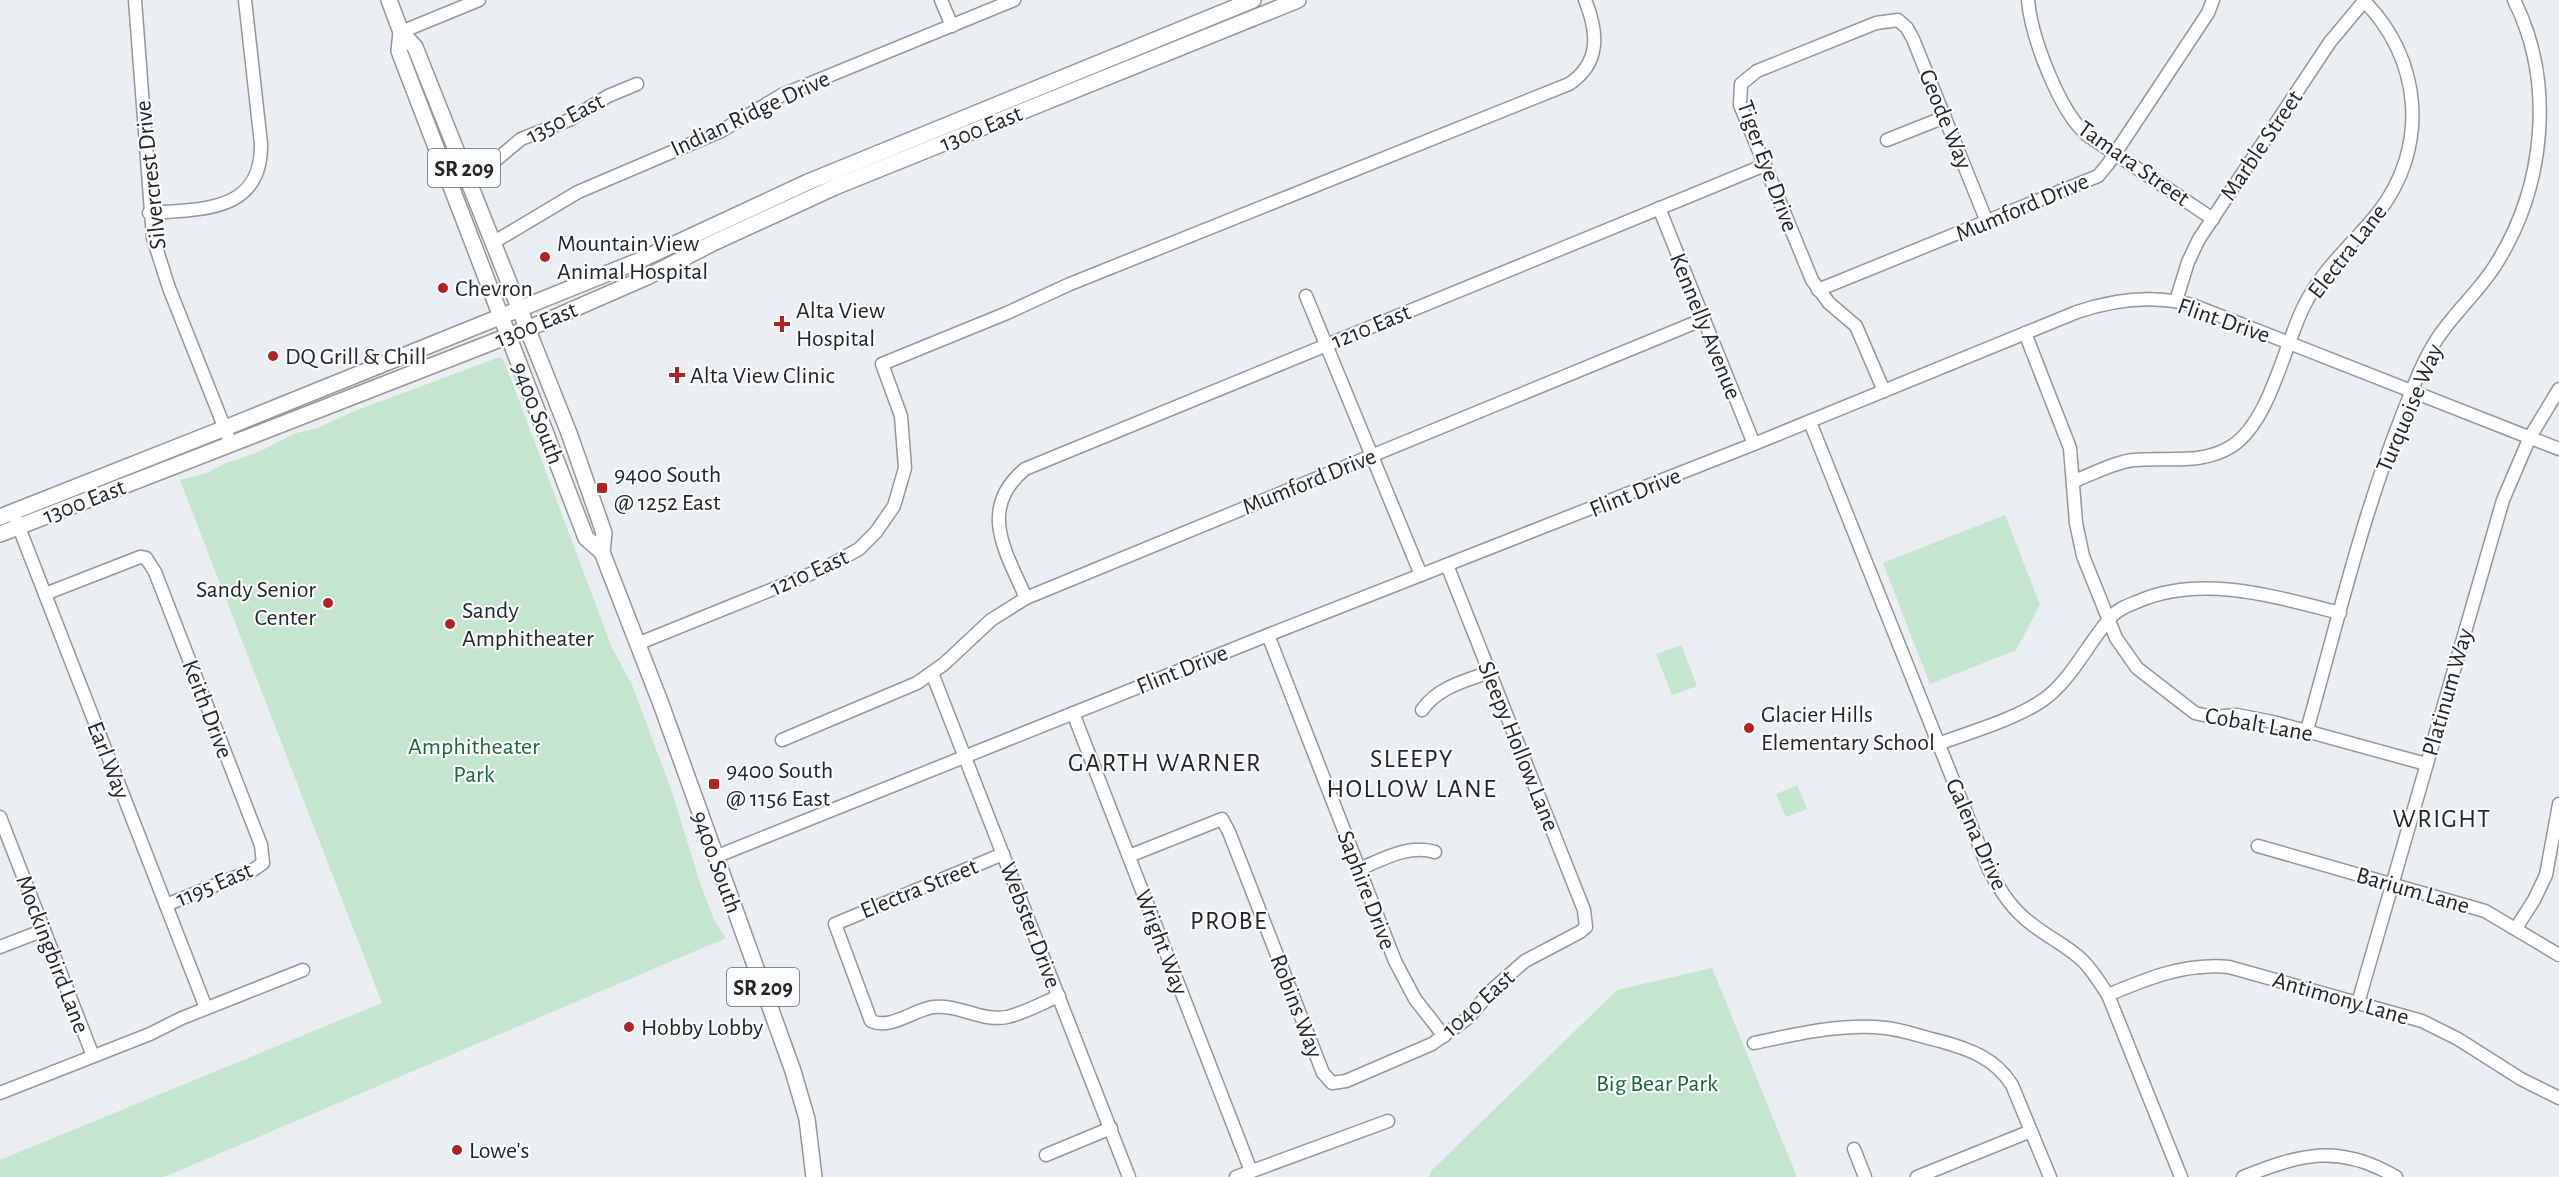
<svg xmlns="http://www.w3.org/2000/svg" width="2559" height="1177" viewBox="0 0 2559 1177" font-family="'Alegreya Sans',sans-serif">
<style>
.green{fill:#c4e5ce}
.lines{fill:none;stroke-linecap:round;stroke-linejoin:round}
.minor-casing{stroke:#93969a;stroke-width:15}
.major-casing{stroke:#93969a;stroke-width:18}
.minor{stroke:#fff;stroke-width:12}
.major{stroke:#fff;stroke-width:15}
.poi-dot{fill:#b22123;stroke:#fafcfe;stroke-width:2}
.labels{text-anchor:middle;stroke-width:4.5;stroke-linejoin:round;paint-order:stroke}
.shield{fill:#fafcfe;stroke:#646667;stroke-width:1.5}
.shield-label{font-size:22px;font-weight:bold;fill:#232526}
.street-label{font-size:24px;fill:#232526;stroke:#fafcfe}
.poi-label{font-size:24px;fill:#232526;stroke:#fafcfe;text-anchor:start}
.park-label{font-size:24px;fill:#1d653c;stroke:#fafcfe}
.neighbourhood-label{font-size:26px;letter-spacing:1.5px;fill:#232526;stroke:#fafcfe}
</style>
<rect width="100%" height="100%" fill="#ebeef3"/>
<!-- green -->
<g class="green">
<polygon points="497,358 501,358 505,363 612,648 632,685 672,792 699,880 714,920 726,938 164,1177 0,1177 0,1160 382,1003 180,480 207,473 226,463 259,452 296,433 318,428 352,412"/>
<polygon points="2005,515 2040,605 2016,650 1930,684 1883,563"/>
<polygon points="1681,645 1697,686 1672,695 1656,654"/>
<polygon points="1797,785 1807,809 1786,817 1776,794"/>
<polygon points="1712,968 1797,1177 1429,1177 1431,1171 1617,990"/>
</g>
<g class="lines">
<defs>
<g id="minor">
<polyline points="135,0 153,238 169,288 231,444"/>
<polyline points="941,0 952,26"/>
<path d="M2028 0C2031 36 2059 111 2087 135L2213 219"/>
<polyline points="401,32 479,0"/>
<polyline points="1887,140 1945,117"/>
<polyline points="470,182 521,139 569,120 608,96 637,84"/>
<polyline points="1659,208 1754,444"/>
<path d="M149 213C201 209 262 213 261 144L245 0"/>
<polyline points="494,242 578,192 721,131 782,95 1014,0"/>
<polyline points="1818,290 2098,176 2108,164 2208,13 2213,0"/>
<polyline points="1306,296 1421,575"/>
<polyline points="2176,301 2188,262 2199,239 2330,42 2365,0"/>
<polyline points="2025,333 2070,448 2076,523 2083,556 2116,638 2137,668 2195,713 2212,717 2237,715 2273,722 2426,764"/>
<polyline points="1884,391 1856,326 1829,303 1812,280 1740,105 1741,84 1757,71 1876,23 1898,20 1907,28 1913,39 1987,222"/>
<path d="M1810 422 1989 870C2001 892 2013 911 2033 925 2049 938 2068 946 2083 961 2093 971 2100 983 2108 995L2181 1177"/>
<path d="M2074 481C2093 474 2114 462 2134 460 2167 457 2203 465 2232 446 2270 421 2284 346 2304 306 2323 268 2351 246 2377 214 2430 148 2422 58 2363 0"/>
<polyline points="13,512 206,1008"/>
<polyline points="45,594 140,557 146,558 155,572 261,845 263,863 253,870 166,905"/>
<path d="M1026 598C1006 552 977 509 1025 469L1765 165"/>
<polyline points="1268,635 1395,961 1415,999 1444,1036"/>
<path d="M637 644 825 568 859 549 876 532 894 506 905 468 901 416 882 364 1007 313 1070 284 1569 84C1601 63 1598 32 1585 0"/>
<polyline points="932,673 1129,1177"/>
<path d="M1422 710C1438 687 1465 681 1490 672"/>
<polyline points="1073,713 1251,1171"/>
<path d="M2307 730C2337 624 2362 516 2403 413 2413 388 2422 362 2437 339 2455 311 2481 290 2498 261 2545 184 2555 82 2514 0"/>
<polyline points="782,740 917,683 944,664 991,620 1026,598 1704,319"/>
<path d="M1938 744C1970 732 2016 719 2043 700 2071 681 2089 641 2112 616 2119 608 2129 605 2139 601 2203 574 2276 597 2340 613"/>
<polyline points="0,817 93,1056"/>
<polyline points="2258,846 2485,911 2559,955"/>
<path d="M1003 854 835 924 871 1021C891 1030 913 1010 933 1007 959 1004 981 1022 1007 1017 1025 1013 1042 1003 1059 996"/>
<polyline points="1129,856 1222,819 1229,832 1323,1073 1332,1083 1346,1081 1432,1044 1468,1018 1492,990 1525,961 1580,932 1586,927 1584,910 1447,565"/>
<path d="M715 857 1268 635 1754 444 2077 312C2116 299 2155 294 2195 306L2559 449"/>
<path d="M1359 869C1384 859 1408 844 1435 852"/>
<polyline points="2516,928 2534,900 2546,875 2559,804"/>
<polyline points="0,947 44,930"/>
<path d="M2108 995C2148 978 2185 963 2229 967L2422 1021 2458 1039 2521 1079 2559 1098"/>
<polyline points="2358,1003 2503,500 2530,437 2559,389"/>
<path d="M1754 1043C1797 1034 1842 1023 1886 1028 1904 1030 1922 1037 1940 1041 1969 1049 1995 1058 2012 1085L2050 1177"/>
<polyline points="0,1093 150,1034 182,1018 303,970"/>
<polyline points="1854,1149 1865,1177"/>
<polyline points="1046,1155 1111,1128"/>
<polyline points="1236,1177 1388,1121"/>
<polyline points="1917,1177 2031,1131"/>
<path d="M2243 1177C2301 1154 2339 1143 2396 1177"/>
</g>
<g id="major">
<polyline points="389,0 401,32 415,47 569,433 604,533 602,552 661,704 793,1071 807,1119 814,1177"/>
<polyline points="401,32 399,51 586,538 602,552"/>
<polyline points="0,517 225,428 638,261 808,182 1253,0"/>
<polyline points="0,534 544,322 647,277 713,243 835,187 1298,0"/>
</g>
</defs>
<!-- minor casing -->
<use href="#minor" class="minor-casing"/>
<!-- major casing -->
<use href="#major" class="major-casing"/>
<!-- minor -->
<use href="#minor" class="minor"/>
<!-- major -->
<use href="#major" class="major"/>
</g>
<!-- markers -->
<g class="poi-dot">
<circle cx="545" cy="257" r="6"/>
<circle cx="443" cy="288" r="6"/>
<path d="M779 315h6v6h6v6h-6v6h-6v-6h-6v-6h6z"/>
<circle cx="273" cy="356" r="6"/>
<path d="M674 366h6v6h6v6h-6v6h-6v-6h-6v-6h6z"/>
<rect x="596" y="482" width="12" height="12" rx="3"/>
<circle cx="328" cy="603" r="6"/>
<circle cx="450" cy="624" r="6"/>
<circle cx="1749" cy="728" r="6"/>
<rect x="708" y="778" width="12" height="12" rx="3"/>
<circle cx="629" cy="1027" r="6"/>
<circle cx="457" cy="1150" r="6"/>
</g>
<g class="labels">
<!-- shield labels -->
<g class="shield">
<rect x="428" y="149" width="72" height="38" rx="4.5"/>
<rect x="727" y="968" width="72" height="38" rx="4.5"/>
</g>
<g class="shield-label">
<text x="464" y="176">SR 209</text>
<text x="763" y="995">SR 209</text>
</g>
<!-- street labels -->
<g class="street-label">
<text transform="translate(750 113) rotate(-25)" y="8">Indian Ridge Drive</text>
<text transform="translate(565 118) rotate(-27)" y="8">1350 East</text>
<text transform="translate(1946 119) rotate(68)" y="8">Geode Way</text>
<text transform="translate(981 128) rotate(-22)" y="8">1300 East</text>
<text transform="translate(2261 145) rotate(-56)" y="8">Marble Street</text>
<text transform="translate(2134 163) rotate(35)" y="8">Tamara Street</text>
<text transform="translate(1768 166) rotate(70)" y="8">Tiger Eye Drive</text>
<text transform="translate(150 175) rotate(-96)" y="8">Silvercrest Drive</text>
<text transform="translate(2022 207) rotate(-23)" y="8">Mumford Drive</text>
<text transform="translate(2347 251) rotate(-52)" y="8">Electra Lane</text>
<text transform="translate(2224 320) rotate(19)" y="8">Flint Drive</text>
<text transform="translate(536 324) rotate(-22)" y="8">1300 East</text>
<text transform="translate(1371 326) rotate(-22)" y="8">1210 East</text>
<text transform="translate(1706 326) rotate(68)" y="8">Kennelly Avenue</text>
<text transform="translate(2409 408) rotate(-67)" y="8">Turquoise Way</text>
<text transform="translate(538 413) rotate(69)" y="8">9400 South</text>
<text transform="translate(1309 481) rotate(-22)" y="8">Mumford Drive</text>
<text transform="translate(1635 492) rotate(-22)" y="8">Flint Drive</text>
<text transform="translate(84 501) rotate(-21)" y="8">1300 East</text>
<text transform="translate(809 572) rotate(-24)" y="8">1210 East</text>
<text transform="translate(1182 669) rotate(-22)" y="8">Flint Drive</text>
<text transform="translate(2447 692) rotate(-74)" y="8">Platinum Way</text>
<text transform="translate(208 709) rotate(69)" y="8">Keith Drive</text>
<text transform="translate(2259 724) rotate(10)" y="8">Cobalt Lane</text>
<text transform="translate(1519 746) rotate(68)" y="8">Sleepy Hollow Lane</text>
<text transform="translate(109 760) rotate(69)" y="8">Earl Way</text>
<text transform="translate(1977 834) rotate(66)" y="8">Galena Drive</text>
<text transform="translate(717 862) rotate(70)" y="8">9400 South</text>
<text transform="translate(214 884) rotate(-23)" y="8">1195 East</text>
<text transform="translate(919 888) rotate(-22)" y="8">Electra Street</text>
<text transform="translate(1367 890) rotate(69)" y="8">Saphire Drive</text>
<text transform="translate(2413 890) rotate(16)" y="8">Barium Lane</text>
<text transform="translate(1031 925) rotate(69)" y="8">Webster Drive</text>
<text transform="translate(1162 942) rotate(69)" y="8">Wright Way</text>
<text transform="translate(53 954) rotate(69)" y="8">Mockingbird Lane</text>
<text transform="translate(2341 998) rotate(16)" y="8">Antimony Lane</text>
<text transform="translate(1478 1003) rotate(-42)" y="8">1040 East</text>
<text transform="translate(1297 1006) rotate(69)" y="8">Robins Way</text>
</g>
<!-- poi labels -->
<g class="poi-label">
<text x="557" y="251">Mountain View<tspan x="557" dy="28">Animal Hospital</tspan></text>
<text x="455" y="296">Chevron</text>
<text x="796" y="318">Alta View<tspan x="796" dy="28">Hospital</tspan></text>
<text x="285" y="364">DQ Grill &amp; Chill</text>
<text x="690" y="383">Alta View Clinic</text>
<text x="614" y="482">9400 South<tspan x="614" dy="28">@ 1252 East</tspan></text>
<text x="316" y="597" text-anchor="end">Sandy Senior<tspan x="316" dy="28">Center</tspan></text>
<text x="462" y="618">Sandy<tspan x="462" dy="28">Amphitheater</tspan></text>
<text x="1761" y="722">Glacier Hills<tspan x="1761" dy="28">Elementary School</tspan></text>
<text x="726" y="778">9400 South<tspan x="726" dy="28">@ 1156 East</tspan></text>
<text x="641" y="1035">Hobby Lobby</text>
<text x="469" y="1158">Lowe's</text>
</g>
<!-- park labels -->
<g class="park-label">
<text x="474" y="754">Amphitheater<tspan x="474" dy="28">Park</tspan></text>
<text x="1657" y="1091">Big Bear Park</text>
</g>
<!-- neighbourhood labels -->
<g class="neighbourhood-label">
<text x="1412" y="767">SLEEPY<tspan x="1412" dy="30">HOLLOW LANE</tspan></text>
<text x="1165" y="771">GARTH WARNER</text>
<text x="2442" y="827">WRIGHT</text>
<text x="1229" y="929">PROBE</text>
</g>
</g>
</svg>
